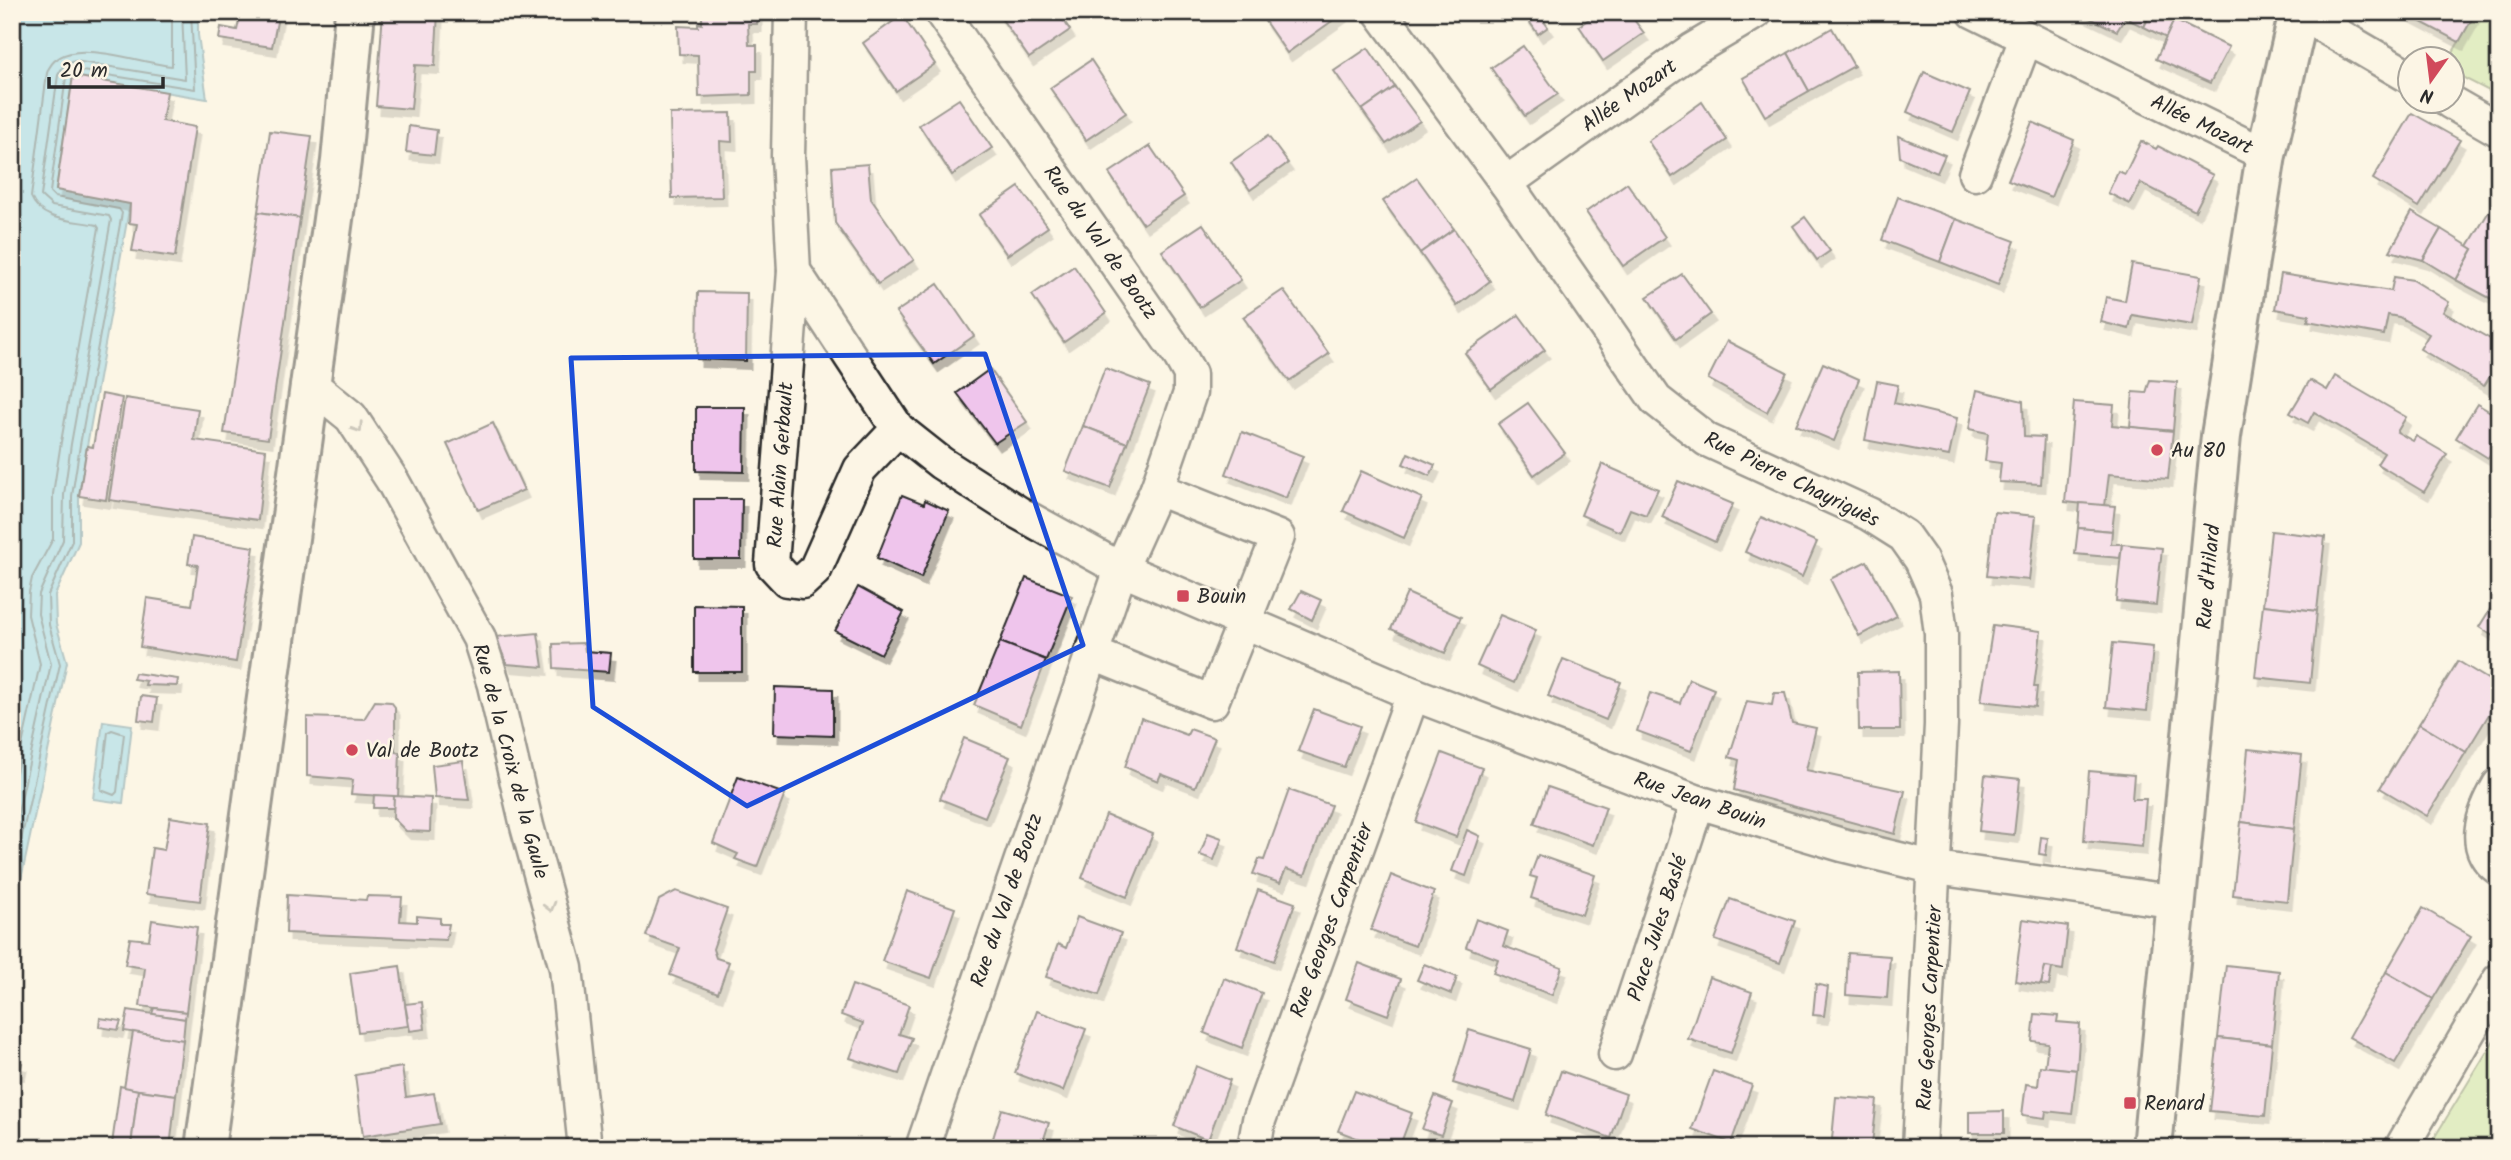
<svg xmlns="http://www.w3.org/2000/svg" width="2511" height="1160" viewBox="0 0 2511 1160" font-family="Kalam,sans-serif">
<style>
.green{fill:#c4e29a;stroke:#788662;stroke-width:2}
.water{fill:#89d2ea;stroke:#638f9e;stroke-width:2}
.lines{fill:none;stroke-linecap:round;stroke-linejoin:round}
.shore{stroke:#516e77;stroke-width:2}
.building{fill:#efc5ec;stroke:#2b2b2b;stroke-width:2;filter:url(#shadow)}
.minor-casing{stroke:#2b2b2b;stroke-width:37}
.tertiary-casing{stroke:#2b2b2b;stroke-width:44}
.secondary-casing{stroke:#2b2b2b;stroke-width:44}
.minor{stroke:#fcf5e5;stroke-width:32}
.tertiary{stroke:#fcf5e5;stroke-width:38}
.secondary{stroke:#fcf5e5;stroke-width:38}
.oneway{stroke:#949088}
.marked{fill:none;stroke:#1d4ed8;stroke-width:5;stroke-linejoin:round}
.poi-dot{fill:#d1495b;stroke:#fcf5e5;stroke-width:2.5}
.labels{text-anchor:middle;stroke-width:5;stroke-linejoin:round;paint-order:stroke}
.street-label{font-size:21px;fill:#2b2b2b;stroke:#fcf5e5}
.poi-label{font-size:21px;fill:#2b2b2b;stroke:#fcf5e5;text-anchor:start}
</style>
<defs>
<filter id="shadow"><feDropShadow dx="4.5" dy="8" stdDeviation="0" flood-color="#0004"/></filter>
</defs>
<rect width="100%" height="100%" fill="#fcf5e5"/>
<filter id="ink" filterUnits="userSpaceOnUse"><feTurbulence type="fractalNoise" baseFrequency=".0143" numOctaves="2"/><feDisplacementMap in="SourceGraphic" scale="14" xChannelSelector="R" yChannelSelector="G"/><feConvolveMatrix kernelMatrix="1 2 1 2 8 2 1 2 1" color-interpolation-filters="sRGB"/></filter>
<g filter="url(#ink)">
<!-- green -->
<g class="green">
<polygon points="2476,12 2499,12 2499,96 2452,72 2452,60 2449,59"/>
<polygon points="2499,1032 2499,1148 2428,1148"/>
</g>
<!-- water -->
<g class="water">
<polygon points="12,12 198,12 198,35 207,99 73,77 56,190 130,204 87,446 79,496 79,542 55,595 56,624 67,662 12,922"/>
<polygon points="103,721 132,725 123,803 93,799"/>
</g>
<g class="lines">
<!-- shore -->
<g class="shore">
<polygon points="112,730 124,734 117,792 114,795 101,790 108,732"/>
<path d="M12 791 40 664 28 615 29 592 32 578 53 539V494L61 442 99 228 97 225C74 220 41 222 31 197L47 73C60 31 140 64 172 66V12"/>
<polyline points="12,840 51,664 38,614 39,594 63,540 64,495 71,444 111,220 109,216 52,206 41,196 58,75 64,65 75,61 185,79 182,12"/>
<polyline points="12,881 60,664 49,625 48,595 72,541 72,496 80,445 122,213 119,209 55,197 50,192 66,77 76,70 195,89 191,12"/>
</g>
</g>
<!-- building -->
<g class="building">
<polygon points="241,12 279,12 272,47 219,39 221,27 237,30"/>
<polygon points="383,12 438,12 435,66 415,65 411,109 376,106"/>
<polygon points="702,12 757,12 757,24 748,24 749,45 757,45 757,71 751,71 751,95 699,97 698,55 679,54 678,26 698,27 698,23 702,24"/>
<polygon points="997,12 1058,12 1070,30 1029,58"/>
<polygon points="1276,12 1341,12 1342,14 1287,53 1264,20"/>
<polygon points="1527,12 1537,12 1548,27 1538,34 1524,14"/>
<polygon points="1599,12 1628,12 1644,33 1603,61 1579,26"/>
<polygon points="2077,12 2151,12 2144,27 2125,18 2117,31"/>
<polygon points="2151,12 2178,12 2166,38 2144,27"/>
<polygon points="2402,12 2476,12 2459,42"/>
<polygon points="902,15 935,64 896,91 863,43"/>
<polygon points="2174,20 2229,47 2210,83 2156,59"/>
<polygon points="1832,28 1854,66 1809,91 1788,53"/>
<polygon points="1523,46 1558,94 1525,116 1491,68"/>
<polygon points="1368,48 1395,87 1362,110 1334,71"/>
<polygon points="1788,53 1809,91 1765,116 1743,78"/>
<polygon points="1091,60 1126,113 1086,140 1050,88"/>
<polygon points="1924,72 1970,92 1953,132 1907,112"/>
<polygon points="73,76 167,92 162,121 195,127 175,257 132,251 137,224 129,223 130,204 56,190"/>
<polygon points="1395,87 1420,121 1386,144 1362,110"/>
<polygon points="959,99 992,148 952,175 919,125"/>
<polygon points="1702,102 1727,140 1672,177 1648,141"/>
<polygon points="731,113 732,142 720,141 722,197 672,198 670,114"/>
<polygon points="2412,113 2460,140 2419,207 2373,179"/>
<polygon points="2032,122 2074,140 2051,197 2008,180"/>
<polygon points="409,126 437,130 434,155 406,152"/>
<polygon points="270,131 312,136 300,218 258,212"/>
<polygon points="1268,136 1288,163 1250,190 1231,162"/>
<polygon points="1898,136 1945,155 1937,173 1900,157"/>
<polygon points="2141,141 2156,149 2158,146 2213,175 2195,211 2141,183 2130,204 2108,193 2118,171 2125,174"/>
<polygon points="1150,146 1184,196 1143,224 1109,173"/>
<polygon points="868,164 871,199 914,260 878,284 835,223 832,167"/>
<polygon points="1417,178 1454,229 1420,253 1383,201"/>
<polygon points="1627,183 1665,237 1623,266 1586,212"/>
<polygon points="1019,187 1048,227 1007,255 979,215"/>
<polygon points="2499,195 2499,303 2456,280 2473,249 2468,246"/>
<polygon points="1898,197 1956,219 1940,262 1882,240"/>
<polygon points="258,212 300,218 268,439 224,433"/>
<polygon points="2412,212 2441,229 2423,260 2390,251"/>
<polygon points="1805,217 1830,251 1817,260 1793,226"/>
<polygon points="1956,219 2015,241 1998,285 1940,262"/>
<polygon points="1203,224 1241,280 1200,307 1162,251"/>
<polygon points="1454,229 1490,281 1457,306 1420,253"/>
<polygon points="2441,229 2473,249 2456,280 2423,260"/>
<polygon points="2132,264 2201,276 2192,325 2132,315 2129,329 2101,322 2106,297 2125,301"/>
<polygon points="1074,266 1106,313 1064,342 1032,295"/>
<polygon points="1682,274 1711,314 1676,339 1647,297"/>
<polygon points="2281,274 2391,291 2394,277 2413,280 2449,302 2443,312 2499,344 2499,362 2484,386 2420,349 2429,334 2399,317 2388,315 2384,335 2308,321 2309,315 2275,309"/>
<polygon points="938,284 974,336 934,364 896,312"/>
<polygon points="1283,290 1329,354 1289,381 1243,317"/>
<polygon points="698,292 747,293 746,361 697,359"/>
<polygon points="1519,315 1545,350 1491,389 1465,353"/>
<polygon points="1727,341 1787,372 1767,412 1708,379"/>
<polygon points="1823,363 1859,379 1834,441 1796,425"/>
<polygon points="1105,368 1150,385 1127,443 1083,426"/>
<polygon points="990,369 1027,422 995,443 957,393"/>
<polygon points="2335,376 2406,417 2397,432 2413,441 2416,436 2447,454 2424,492 2377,464 2384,453 2314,412 2308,423 2290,413 2310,380 2327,390"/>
<polygon points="2150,380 2177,382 2173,431 2130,427 2133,392 2146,393"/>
<polygon points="1877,381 1898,385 1894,403 1957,418 1949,456 1865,440"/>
<polygon points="1977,390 2023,401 2024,436 2044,437 2041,484 1999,482 2001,463 1985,461 1988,433 1969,429"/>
<polygon points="102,394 122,398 106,500 79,496 87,446 93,447"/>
<polygon points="125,398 198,409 194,440 266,450 258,520 109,500"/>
<polygon points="2074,402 2114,405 2112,425 2173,431 2168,479 2109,474 2105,506 2065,502"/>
<polygon points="1528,403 1565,453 1534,475 1498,424"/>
<polygon points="2477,404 2499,417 2499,441 2488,458 2456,438"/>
<polygon points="696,407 745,407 744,472 696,471"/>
<polygon points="493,423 524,490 478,510 447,444"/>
<polygon points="1083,426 1127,443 1110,488 1065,471"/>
<polygon points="1242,432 1303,456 1286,498 1226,474"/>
<polygon points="1408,453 1435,465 1430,476 1403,464"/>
<polygon points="1602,464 1658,489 1646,515 1630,509 1620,532 1581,515"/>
<polygon points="1361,471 1422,498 1404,538 1343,511"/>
<polygon points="1678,481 1733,504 1715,542 1662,517"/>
<polygon points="902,495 924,504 925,500 949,511 921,578 877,558"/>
<polygon points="694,499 742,499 741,559 694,559"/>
<polygon points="2080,503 2115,506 2112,531 2078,528"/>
<polygon points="1994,512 2036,516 2029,580 1987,576"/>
<polygon points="1761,517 1817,542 1802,577 1745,552"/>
<polygon points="2078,528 2112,531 2111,544 2122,544 2120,558 2075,554"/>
<polygon points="2271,531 2325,537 2317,611 2263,605"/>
<polygon points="192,537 254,547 236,662 140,647 147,598 192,605 198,565 188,564"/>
<polygon points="2122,544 2162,548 2156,605 2116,601"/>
<polygon points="1867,561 1897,616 1859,636 1830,579"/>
<polygon points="1026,578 1072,596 1046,660 1000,642"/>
<polygon points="858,587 904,612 881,654 835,631"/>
<polygon points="1301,591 1321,600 1312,620 1291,609"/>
<polygon points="1407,593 1461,617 1445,653 1391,629"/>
<polygon points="2494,603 2499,606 2499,640 2479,627"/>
<polygon points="694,605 742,606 742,672 694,672"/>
<polygon points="2263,605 2317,611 2310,683 2255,677"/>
<polygon points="1500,615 1536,630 1514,683 1477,666"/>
<polygon points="1993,625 2041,631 2034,687 2037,687 2035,707 1981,701"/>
<polygon points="538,633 543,667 507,664 495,637"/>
<polygon points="1000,642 1046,660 1021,725 974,705"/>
<polygon points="584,643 585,651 611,653 609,672 554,668 553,644"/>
<polygon points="2113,643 2153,647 2147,711 2106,707"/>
<polygon points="1563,659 1621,682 1606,720 1548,696"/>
<polygon points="2458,661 2499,686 2499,698 2466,752 2419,724"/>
<polygon points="1899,671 1900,730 1859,730 1858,672"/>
<polygon points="135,673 178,679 177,686 145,685 146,681 133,679"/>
<polygon points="1689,679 1714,689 1691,751 1637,731 1650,693 1680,703"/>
<polygon points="775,687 833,689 833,736 774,734"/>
<polygon points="1774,693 1785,693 1792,723 1816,728 1806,770 1905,791 1895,834 1734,790 1739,760 1729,757 1747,701 1772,705"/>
<polygon points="141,696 157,698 154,722 138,720"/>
<polygon points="375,701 391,702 395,707 395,752 400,753 398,797 351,794 353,780 307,776 307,717 364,719"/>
<polygon points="1314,709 1360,726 1344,767 1298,751"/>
<polygon points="1141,718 1187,735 1190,729 1215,738 1195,787 1161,774 1158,781 1125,767"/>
<polygon points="2419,724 2466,752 2427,816 2380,788"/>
<polygon points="964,738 1010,757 985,817 940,799"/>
<polygon points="2248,749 2302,755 2294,829 2241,822"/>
<polygon points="1442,753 1482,768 1456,837 1416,822"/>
<polygon points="463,761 469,800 435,798 432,765"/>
<polygon points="2089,771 2134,775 2132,799 2146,799 2142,847 2084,841"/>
<polygon points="1985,775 2020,779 2014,835 1979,831"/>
<polygon points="738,777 785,794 757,867 735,859 738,854 713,843"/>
<polygon points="1548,787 1606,807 1593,845 1534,824"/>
<polygon points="1289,790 1331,805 1305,875 1286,869 1280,883 1253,874 1259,859 1264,860"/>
<polygon points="374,795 394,796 394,808 373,808"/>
<polygon points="394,796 431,798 430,832 406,831 393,818"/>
<polygon points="1106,815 1153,834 1127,897 1082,878"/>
<polygon points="170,817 210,823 200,901 146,894 152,848 164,850"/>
<polygon points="2241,822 2294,829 2287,901 2233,895"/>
<polygon points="1467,830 1480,836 1466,876 1452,871"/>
<polygon points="1208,833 1222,838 1214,860 1200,855"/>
<polygon points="2041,837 2048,838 2046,855 2039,854"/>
<polygon points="1538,855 1595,875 1582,915 1531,898 1537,878 1530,876"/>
<polygon points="1391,875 1434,892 1415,946 1371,930"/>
<polygon points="1258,890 1295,903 1274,961 1237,947"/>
<polygon points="676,891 727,909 713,949 716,958 729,962 718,993 670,975 680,948 646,936 659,900"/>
<polygon points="907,891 955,908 931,978 882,961"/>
<polygon points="287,895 366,900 367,896 402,897 400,921 417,922 417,916 440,918 440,924 449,924 446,940 286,933"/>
<polygon points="1730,899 1795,921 1780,963 1715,940"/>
<polygon points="2423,908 2471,936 2433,999 2386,972"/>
<polygon points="1077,917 1121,933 1099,995 1046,977 1058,944 1066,948"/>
<polygon points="1476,919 1508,931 1503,946 1562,967 1552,995 1493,973 1498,959 1466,947"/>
<polygon points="2023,919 2068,926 2063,970 2045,967 2041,985 2015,981"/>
<polygon points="152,920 197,927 186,1012 140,1006 145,968 125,965 130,938 149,940"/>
<polygon points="1848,953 1890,956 1887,998 1846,995"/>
<polygon points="1359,963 1401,979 1388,1015 1346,999"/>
<polygon points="1424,964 1457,977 1451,994 1417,980"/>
<polygon points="2226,965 2279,971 2272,1044 2218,1038"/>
<polygon points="400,966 408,1026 358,1032 350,973"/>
<polygon points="2045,967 2052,968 2049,986 2041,985"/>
<polygon points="2386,972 2433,999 2395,1063 2349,1037"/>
<polygon points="1709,977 1752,992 1731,1053 1688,1039"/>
<polygon points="1224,978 1262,993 1242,1048 1204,1033"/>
<polygon points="1816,984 1828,987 1824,1016 1813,1015"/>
<polygon points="852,985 909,1005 899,1034 912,1038 899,1074 850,1058 863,1023 841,1015"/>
<polygon points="422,1002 425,1029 410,1031 405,1004"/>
<polygon points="154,1008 186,1012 185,1019 152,1014"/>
<polygon points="128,1010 185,1019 183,1040 124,1031"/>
<polygon points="1037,1011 1086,1029 1063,1091 1015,1073"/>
<polygon points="2035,1014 2058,1016 2057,1022 2080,1024 2077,1070 2045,1067 2048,1043 2032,1041"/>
<polygon points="100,1018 121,1021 118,1030 99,1027"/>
<polygon points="1469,1030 1531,1049 1515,1102 1453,1083"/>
<polygon points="133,1032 183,1040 176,1095 124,1088"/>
<polygon points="2218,1038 2272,1044 2265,1116 2210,1111"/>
<polygon points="12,1061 22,1063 20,1072 12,1071"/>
<polygon points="1196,1066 1230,1080 1208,1140 1174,1126"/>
<polygon points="2040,1066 2077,1070 2072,1114 2046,1111 2045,1118 2022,1115 2026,1084 2038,1086"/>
<polygon points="402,1067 406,1097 434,1093 440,1124 363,1136 355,1075"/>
<polygon points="1561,1071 1626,1094 1611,1138 1546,1115"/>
<polygon points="1713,1071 1752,1085 1731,1143 1692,1129"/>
<polygon points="120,1086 138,1090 131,1146 112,1144"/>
<polygon points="138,1090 176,1095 170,1148 131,1146"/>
<polygon points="1354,1091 1412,1113 1399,1148 1383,1148 1338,1131"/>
<polygon points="1435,1096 1453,1103 1441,1135 1422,1129"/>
<polygon points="1836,1097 1877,1100 1872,1144 1832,1139"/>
<polygon points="1002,1109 1049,1123 1041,1148 990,1148"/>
<polygon points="2004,1111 2004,1133 1969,1133 1969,1112"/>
</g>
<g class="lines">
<defs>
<g id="minor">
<polyline points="791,12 788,156 794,271 898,429 941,463 1019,513 1121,569 1413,694 1698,802 1842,845 1936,868 2178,902"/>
<polyline points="1380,12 1506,183 1656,400 1707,440 1869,514 1904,536 1921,560 1936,594 1941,634 1941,725 1919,1148"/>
<polyline points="1974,12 2266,155"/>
<polyline points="2299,12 2410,77"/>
<polyline points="2450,102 2499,130"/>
<polyline points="1975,174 2026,38"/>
<polyline points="1506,183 1692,50 1756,12"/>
<polyline points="794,271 772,564 787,580 802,582 815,570 860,469 898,429"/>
<polyline points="308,382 351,417 392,480 479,638 494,685 527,826 566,968 585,1148"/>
<polyline points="1091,653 1212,702 1278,537 1157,489"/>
<path d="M2499 785C2484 811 2468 847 2499 869"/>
<polyline points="1615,1054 1698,802"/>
<polyline points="922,1148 1121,569 1157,489 1190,393 1190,374 1180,356 941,12"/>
<polyline points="1254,1148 1259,1120 1413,694"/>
<polyline points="2401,1148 2499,980"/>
</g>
<polyline id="tertiary" points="2152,1148 2221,436 2266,155 2299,12"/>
<polyline id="secondary" points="205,1148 341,161 355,12"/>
</defs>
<!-- minor casing -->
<use href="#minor" class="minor-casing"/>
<!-- tertiary casing -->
<use href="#tertiary" class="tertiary-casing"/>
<!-- secondary casing -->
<use href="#secondary" class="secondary-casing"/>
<!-- minor -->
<use href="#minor" class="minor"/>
<!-- tertiary -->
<use href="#tertiary" class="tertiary"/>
<!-- secondary -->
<use href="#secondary" class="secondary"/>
</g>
<!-- one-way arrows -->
<defs><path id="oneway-chevron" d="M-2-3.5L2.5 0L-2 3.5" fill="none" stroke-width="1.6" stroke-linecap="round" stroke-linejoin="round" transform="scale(1.75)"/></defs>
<g class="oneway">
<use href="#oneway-chevron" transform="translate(358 428) rotate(57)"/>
<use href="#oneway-chevron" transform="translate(550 907) rotate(75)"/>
</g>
</g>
<!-- marked area -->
<path d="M0 0H2511V1160H0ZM985 354 1083 645 747 806 593 707 571 358Z" fill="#fcf5e5" fill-opacity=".55" fill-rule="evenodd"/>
<path class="marked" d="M985 354 1083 645 747 806 593 707 571 358Z"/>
<!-- markers -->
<g class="poi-dot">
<circle cx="2157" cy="450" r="7"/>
<rect x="1176" y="589" width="14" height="14" rx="3.5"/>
<circle cx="352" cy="750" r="7"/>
<rect x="2123" y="1096" width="14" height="14" rx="3.5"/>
</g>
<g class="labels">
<!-- street labels -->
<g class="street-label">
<text transform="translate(1629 95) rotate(-35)" y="7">Allée Mozart</text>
<text transform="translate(2202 124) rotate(26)" y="7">Allée Mozart</text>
<text transform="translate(1101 242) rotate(55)" y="7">Rue du Val de Bootz</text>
<text transform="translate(780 465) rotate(-86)" y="7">Rue Alain Gerbault</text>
<text transform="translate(1792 479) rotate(26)" y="7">Rue Pierre Chayriguès</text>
<text transform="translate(2208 577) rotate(-85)" y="7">Rue d'Hilard</text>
<text transform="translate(511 761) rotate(75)" y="7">Rue de la Croix de la Gaule</text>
<text transform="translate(1700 800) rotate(19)" y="7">Rue Jean Bouin</text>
<text transform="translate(1006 900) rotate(-71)" y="7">Rue du Val de Bootz</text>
<text transform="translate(1331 920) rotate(-70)" y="7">Rue Georges Carpentier</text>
<text transform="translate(1657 928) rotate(-72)" y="7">Place Jules Baslé</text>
<text transform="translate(1929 1008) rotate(-87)" y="7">Rue Georges Carpentier</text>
</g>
<!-- poi labels -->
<g class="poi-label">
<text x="2171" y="457">Au 80</text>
<text x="1197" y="603">Bouin</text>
<text x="366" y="757">Val de Bootz</text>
<text x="2144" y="1110">Renard</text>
</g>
</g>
<!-- margin -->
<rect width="2511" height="1160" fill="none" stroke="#fcf5e5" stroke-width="42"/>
<rect x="21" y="21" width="2469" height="1118" fill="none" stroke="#2b2b2b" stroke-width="2.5" filter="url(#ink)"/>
<!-- north arrow -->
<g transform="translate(2431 80) rotate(194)"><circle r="33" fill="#fcf5e5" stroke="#a8a49b" stroke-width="2"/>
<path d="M0-5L12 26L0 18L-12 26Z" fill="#d1495b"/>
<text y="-10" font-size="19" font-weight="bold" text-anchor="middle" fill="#2b2b2b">N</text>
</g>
<!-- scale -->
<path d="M49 77v10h114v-10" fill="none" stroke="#2b2b2b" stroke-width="3.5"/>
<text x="60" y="77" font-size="21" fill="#2b2b2b" stroke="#fcf5e5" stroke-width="5" paint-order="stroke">20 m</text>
</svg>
